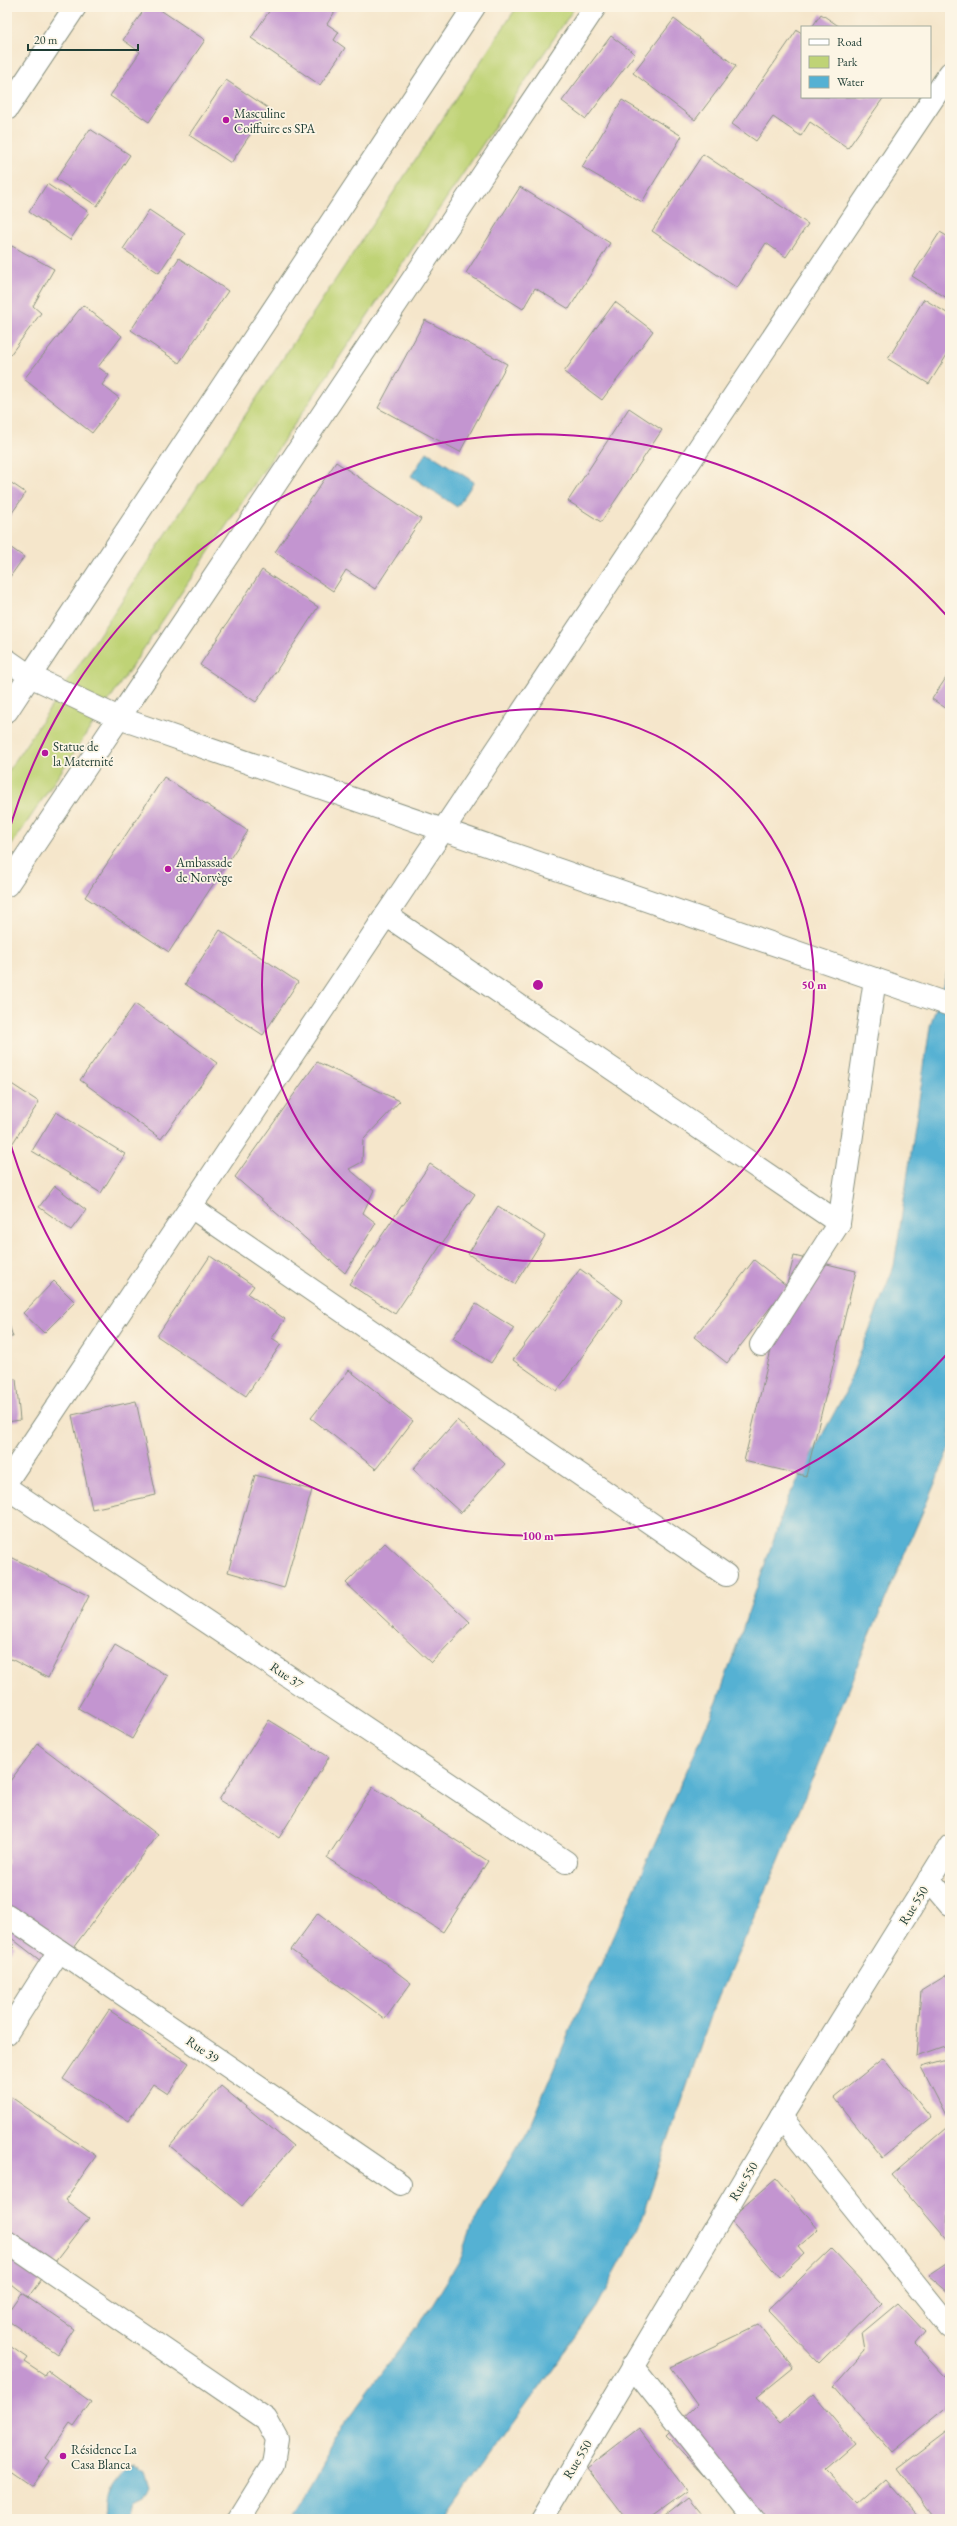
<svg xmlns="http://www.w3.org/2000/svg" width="957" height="2526" viewBox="0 0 957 2526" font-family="'EB Garamond',serif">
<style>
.green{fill:#bfd376;stroke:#6f8855}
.water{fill:#55b1d3;stroke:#3a7784}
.building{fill:#c395d0}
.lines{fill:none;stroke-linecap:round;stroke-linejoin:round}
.street-casing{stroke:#8a9280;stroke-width:24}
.secondary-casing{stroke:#8a9280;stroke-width:24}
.street{stroke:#fff;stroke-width:22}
.secondary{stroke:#fff;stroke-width:22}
.ring{fill:none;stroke:#b5179e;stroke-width:2}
.poi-dot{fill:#b5179e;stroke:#fcf5e5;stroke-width:1.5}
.labels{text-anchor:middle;stroke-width:3.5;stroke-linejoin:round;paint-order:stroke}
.poi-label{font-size:13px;fill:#1f3d34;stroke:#fcf5e5;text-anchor:start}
.street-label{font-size:13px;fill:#1f3d34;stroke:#fcf5e5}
.centre{fill:#b5179e;stroke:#fcf5e5;stroke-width:2}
.ring-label{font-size:12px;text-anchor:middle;font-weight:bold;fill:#b5179e;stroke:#fcf5e5;stroke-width:3.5;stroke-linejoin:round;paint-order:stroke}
</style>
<rect width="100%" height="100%" fill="#fcf5e5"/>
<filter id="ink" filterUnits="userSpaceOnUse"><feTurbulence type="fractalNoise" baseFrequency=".025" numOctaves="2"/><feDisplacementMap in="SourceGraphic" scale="8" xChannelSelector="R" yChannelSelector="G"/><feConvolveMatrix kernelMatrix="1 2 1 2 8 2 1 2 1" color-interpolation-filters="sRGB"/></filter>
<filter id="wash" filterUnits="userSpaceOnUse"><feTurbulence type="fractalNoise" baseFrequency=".012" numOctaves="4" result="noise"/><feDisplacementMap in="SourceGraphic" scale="16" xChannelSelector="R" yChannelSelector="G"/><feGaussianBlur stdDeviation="0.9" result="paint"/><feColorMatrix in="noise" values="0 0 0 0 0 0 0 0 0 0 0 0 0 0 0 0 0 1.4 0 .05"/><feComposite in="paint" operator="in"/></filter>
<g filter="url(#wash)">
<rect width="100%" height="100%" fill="#f5e6cb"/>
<!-- green -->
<polygon class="green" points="517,7 575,7 7,852 7,773"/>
<!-- water -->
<g class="water">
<polygon points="427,452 474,482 457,507 411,476"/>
<polygon points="950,963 950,1448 867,1642 779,1861 712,2013 637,2231 597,2307 445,2519 290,2519 343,2426 433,2304 461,2258 473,2224 531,2123 574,2021 605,1956 717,1702 788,1498 845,1393 894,1266 930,1027"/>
<path d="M135 2465 145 2471 150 2487 144 2496 134 2501 129 2519H108C100 2497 114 2471 135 2465Z"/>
</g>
<g id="blocks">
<!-- building -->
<g class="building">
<polygon points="146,7 156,7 205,40 149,122 110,96 140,52 123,40"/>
<polygon points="272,7 338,7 327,24 339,32 334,40 345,48 320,85 251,38"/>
<polygon points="821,14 840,27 812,27"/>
<polygon points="674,19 736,66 695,120 633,73"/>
<polygon points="797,30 802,33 802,97 884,97 848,148 810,122 801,136 773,117 756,141 732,124"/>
<polygon points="611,36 635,54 586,119 562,101"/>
<polygon points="226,80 268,108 231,163 189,135"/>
<polygon points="622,100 682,136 642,202 582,167"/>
<polygon points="90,129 130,155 97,206 56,179"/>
<polygon points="703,154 808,224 786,257 766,243 737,288 652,231"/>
<polygon points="47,184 89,212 70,240 29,212"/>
<polygon points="520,187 610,243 569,309 535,288 523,309 466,273"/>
<polygon points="149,210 185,234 159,273 123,249"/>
<polygon points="940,232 950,238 950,300 912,276"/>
<polygon points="12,246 54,269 33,306 41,313 7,359 7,254"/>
<polygon points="179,258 228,291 179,363 131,330"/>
<polygon points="924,299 950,315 950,350 929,384 888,359"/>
<polygon points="615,302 653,331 602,400 564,372"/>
<polygon points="83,305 122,336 98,367 109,375 102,385 119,398 92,433 24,379"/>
<polygon points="425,320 507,364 460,452 378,408"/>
<polygon points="629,408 662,430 601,522 568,501"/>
<polygon points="336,462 421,519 375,589 346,570 333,591 275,552"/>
<polygon points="7,480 26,493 7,520"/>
<polygon points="7,545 24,557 7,581"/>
<polygon points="262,570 318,607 256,702 200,665"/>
<polygon points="950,672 950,711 932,699"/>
<polygon points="164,777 248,831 169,952 85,897"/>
<polygon points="220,930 298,982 263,1035 185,984"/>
<polygon points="135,1004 217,1063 161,1139 80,1080"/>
<polygon points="317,1062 400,1101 363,1140 362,1162 349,1169 374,1190 363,1213 376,1223 345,1273 235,1177"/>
<polygon points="7,1081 39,1102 7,1152"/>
<polygon points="56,1112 125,1154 101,1193 32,1151"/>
<polygon points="430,1164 475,1194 395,1314 349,1284"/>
<polygon points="55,1186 86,1210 71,1230 39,1207"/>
<polygon points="498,1206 545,1236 515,1284 468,1254"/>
<polygon points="210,1256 254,1286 248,1294 285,1319 272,1338 281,1344 246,1396 157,1336"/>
<polygon points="794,1256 856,1271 806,1476 744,1461"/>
<polygon points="754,1260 787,1286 727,1363 694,1337"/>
<polygon points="580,1269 623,1300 557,1391 513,1360"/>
<polygon points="54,1281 75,1302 44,1333 23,1313"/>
<polygon points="476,1304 514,1328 491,1363 453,1338"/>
<polygon points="7,1318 13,1337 7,1337"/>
<polygon points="349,1370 413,1421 376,1469 311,1418"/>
<polygon points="16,1379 20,1420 7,1422 7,1380"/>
<polygon points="136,1401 156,1495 92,1509 72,1415"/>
<polygon points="457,1420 505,1464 461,1513 413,1469"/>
<polygon points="255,1475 312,1490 284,1588 228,1572"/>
<polygon points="385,1543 470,1622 431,1663 346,1583"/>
<polygon points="7,1555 89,1596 48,1678 7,1657"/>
<polygon points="115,1645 168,1676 132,1739 78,1708"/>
<polygon points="269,1720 329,1757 279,1838 219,1800"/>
<polygon points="38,1744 158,1835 55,1972 10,1937 8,1941 15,1946 7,1955 7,1785"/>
<polygon points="373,1787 488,1861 443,1932 327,1858"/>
<polygon points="318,1913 411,1983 385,2019 291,1950"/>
<polygon points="950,1973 950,2045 916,2057 921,1991"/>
<polygon points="109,2010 189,2063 168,2094 153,2084 128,2121 63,2079"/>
<polygon points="883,2058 931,2118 882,2158 834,2098"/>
<polygon points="950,2059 950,2110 946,2115 921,2067"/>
<polygon points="221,2086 293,2146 242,2206 170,2146"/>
<polygon points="11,2097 96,2156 65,2200 89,2218 28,2297 7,2280 7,2104"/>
<polygon points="947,2128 950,2132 948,2241 892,2175"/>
<polygon points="776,2179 819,2229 798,2247 804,2254 779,2277 729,2219"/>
<polygon points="831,2249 881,2302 819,2363 768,2310"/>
<polygon points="950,2261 950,2293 929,2275"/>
<polygon points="21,2293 74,2329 57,2354 7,2320 7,2313"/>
<polygon points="898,2303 925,2332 915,2344 944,2375 950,2372 950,2405 892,2453 834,2386 865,2351 862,2333"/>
<polygon points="758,2325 793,2368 756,2398 780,2423 813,2394 854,2443 824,2469 858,2504 886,2479 921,2519 746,2519 666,2435 697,2405 670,2367"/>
<polygon points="7,2344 27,2358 24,2362 45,2376 48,2371 91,2402 74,2426 70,2423 46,2458 50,2461 33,2486 7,2468"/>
<polygon points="639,2428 687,2491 649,2519 626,2519 587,2468"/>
<polygon points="950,2428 950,2519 935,2519 897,2468"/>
<polygon points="688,2497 706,2519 660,2519"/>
</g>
</g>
</g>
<g filter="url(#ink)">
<use href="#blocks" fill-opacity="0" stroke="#8a9280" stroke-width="1"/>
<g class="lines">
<defs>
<g id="street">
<polyline points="7,109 75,7"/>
<polyline points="7,660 30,676 474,7"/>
<polyline points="119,718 595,7"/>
<polyline points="386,915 839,1223"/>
<polyline points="191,1207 726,1575"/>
<polyline points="761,1345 839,1223 875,979"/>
<polyline points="7,1481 950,73"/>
<polyline points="7,1488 566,1862"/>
<polyline points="929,1879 950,1904"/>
<polyline points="7,1915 400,2184"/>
<polyline points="7,2033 59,1951"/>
<polyline points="781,2117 950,2327"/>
<polyline points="7,2242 266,2419 277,2439 273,2464 239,2519"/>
<polyline points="632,2366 754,2519"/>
<polyline points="542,2519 781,2117 950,1846"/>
</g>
<g id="secondary">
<polyline points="7,711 30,676 119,718 950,1005"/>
<polyline points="7,885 119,718"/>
</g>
</defs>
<!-- street casing -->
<use href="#street" class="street-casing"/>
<!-- secondary casing -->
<use href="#secondary" class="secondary-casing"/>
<!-- street -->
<use href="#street" class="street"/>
<!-- secondary -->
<use href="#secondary" class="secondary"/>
</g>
</g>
<!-- distance rings -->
<g class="ring">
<circle cx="538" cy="985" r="276"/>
<path d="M947 1354A551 551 0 0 1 7 1132M7 838A551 551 0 0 1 947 616"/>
</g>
<!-- markers -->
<g class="poi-dot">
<circle cx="226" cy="120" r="4"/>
<circle cx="45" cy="753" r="4"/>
<circle cx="168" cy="869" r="4"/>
<circle cx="63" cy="2456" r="4"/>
</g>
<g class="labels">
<!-- poi labels -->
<g class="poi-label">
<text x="234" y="118">Masculine<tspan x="234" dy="15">Coiffuire es SPA</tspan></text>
<text x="53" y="751">Statue de<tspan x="53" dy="15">la Maternité</tspan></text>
<text x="176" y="867">Ambassade<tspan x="176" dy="15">de Norvège</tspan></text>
<text x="71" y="2454">Résidence La<tspan x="71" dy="15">Casa Blanca</tspan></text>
</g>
<!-- street labels -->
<g class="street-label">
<text transform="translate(287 1675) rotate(34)" y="5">Rue 37</text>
<text transform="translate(913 1905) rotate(-58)" y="5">Rue 550</text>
<text transform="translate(203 2049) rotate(34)" y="5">Rue 39</text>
<text transform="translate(743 2181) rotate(-59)" y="5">Rue 550</text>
<text transform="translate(577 2459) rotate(-59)" y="5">Rue 550</text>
</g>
</g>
<circle cx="538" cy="985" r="6" class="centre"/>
<g class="ring-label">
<text x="814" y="989">50 m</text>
<text x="538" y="1540">100 m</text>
</g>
<!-- margin -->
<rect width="957" height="2526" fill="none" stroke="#fcf5e5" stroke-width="24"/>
<!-- legend -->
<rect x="801" y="26" width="130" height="72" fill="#fcf5e5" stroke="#a4ab9e"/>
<rect x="809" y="39" width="20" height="6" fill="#ffffff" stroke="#a4ab9e"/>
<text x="837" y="46" font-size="12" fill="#1f3d34">Road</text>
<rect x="809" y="56" width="20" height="12" fill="#bfd376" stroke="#a4ab9e"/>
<text x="837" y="66" font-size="12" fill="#1f3d34">Park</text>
<rect x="809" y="76" width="20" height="12" fill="#55b1d3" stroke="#a4ab9e"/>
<text x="837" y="86" font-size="12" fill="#1f3d34">Water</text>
<!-- scale -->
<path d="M28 44v6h110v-6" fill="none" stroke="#1f3d34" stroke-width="2"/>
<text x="34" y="44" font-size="12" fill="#1f3d34" stroke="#fcf5e5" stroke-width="3" paint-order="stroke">20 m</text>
</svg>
